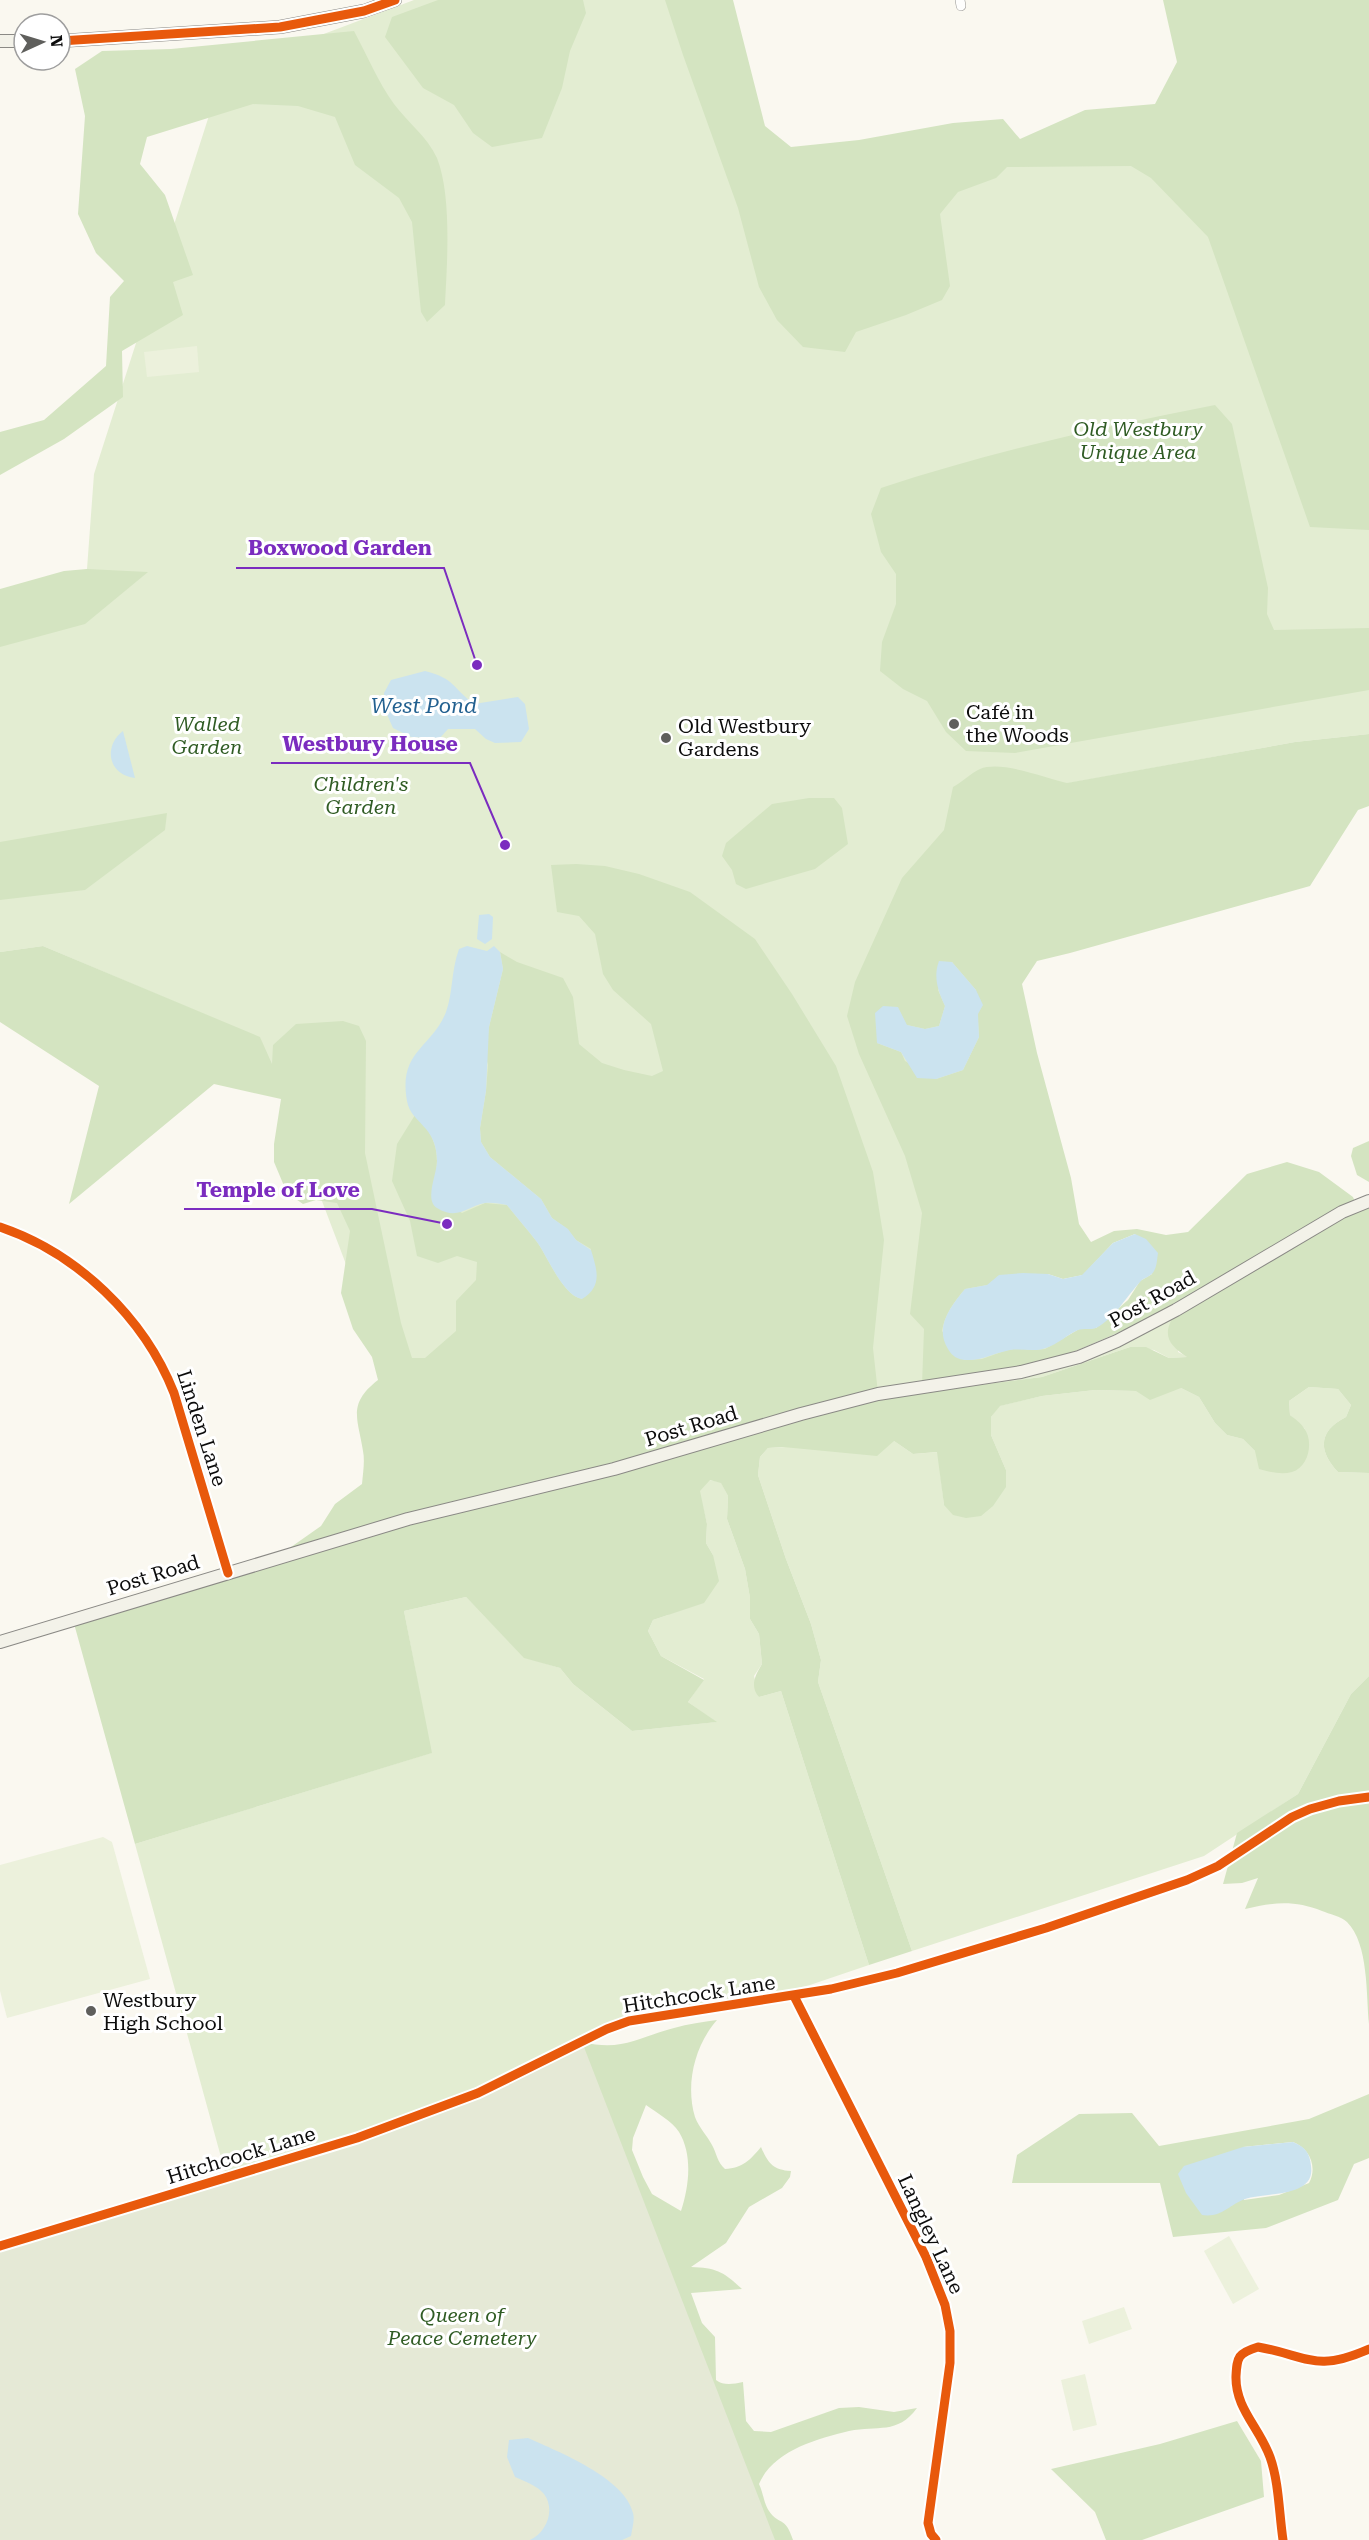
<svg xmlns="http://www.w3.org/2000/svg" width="1369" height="2540" viewBox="0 0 1369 2540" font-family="'Roboto Serif',serif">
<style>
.green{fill:#e3edd2}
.forest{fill:#d4e4c1;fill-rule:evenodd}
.cemetery{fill:#e5e9d6}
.pitch{fill:#ecf1dc}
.water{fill:#cbe3ef}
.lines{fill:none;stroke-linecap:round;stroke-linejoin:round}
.street-casing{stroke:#93928f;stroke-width:10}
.secondary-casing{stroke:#8a8985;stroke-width:14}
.street{stroke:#fefefd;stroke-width:9}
.secondary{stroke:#f3f2e9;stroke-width:12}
.cycleway-casing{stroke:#fff;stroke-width:13}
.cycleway{stroke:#e8590c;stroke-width:9}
.poi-dot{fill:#5f5f5c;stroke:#fff;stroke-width:2}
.labels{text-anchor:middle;stroke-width:6;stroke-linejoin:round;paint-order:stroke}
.park-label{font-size:20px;font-style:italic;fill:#305c24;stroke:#fff}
.poi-label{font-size:20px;fill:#0c0c0c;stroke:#fff;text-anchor:start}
.street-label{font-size:20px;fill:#0c0c0c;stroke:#fff}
.water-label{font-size:21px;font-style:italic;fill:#236190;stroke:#fff}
.leader{fill:none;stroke:#7b2cbf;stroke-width:2}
.callout-dot{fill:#7b2cbf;stroke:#fff;stroke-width:2}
.callout-label{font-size:21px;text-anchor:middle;font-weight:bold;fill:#7b2cbf;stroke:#fff;stroke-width:6;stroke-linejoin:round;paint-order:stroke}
</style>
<rect width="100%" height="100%" fill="#faf8f0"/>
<!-- green -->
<g class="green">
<polygon points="414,0 702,0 762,164 1176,149 1369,170 1369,734 1295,742 960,803 1056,1358 428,1480 260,1038 43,946 0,952 0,600 87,569 94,474 223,72"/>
<polygon points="1190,1295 1178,1352 1188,1357 1169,1358 1154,1350 1130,1347 1042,1377 955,1388 1087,1348 1136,1325"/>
<path d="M1309 1387 1338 1389 1351 1405 1346 1417C1318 1431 1318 1451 1338 1472L1369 1473V1676L1351 1694 1298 1794 1204 1856 912 1951 818 1682 821 1660 811 1624 786 1559 758 1475 760 1457 768 1448 894 1441 913 1454 938 1452 944 1505 1006 1470 991 1435V1417L999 1406 1042 1396 1095 1390 1136 1391 1181 1388 1199 1397 1215 1423 1227 1435 1243 1439 1255 1451 1305 1429 1290 1415 1289 1401Z"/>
<polygon points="709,1480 721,1482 728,1496 727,1519 745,1569 750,1598 750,1619 759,1634 762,1664 754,1676 759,1697 781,1691 869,1965 810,1985 740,2002 629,2021 478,2093 227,2179 135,1844 431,1753 404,1611 466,1597 524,1657 560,1668 573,1684 632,1731 716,1722 688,1702 704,1679 661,1656 648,1631 653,1620 668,1615 713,1555 706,1543 707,1524 699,1491"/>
</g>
<!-- forest -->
<g class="forest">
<polygon points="438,0 583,0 586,13 570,51 562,88 542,138 492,147 473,133 454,105 423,88 385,37 392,17"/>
<polygon points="665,0 733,0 765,126 791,147 859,140 953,123 1003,119 1020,139 1085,110 1155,104 1177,62 1163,0 1369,0 1369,530 1310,527 1208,237 1151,178 1131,166 1007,167 996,178 958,192 940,214 950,286 942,300 906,315 856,332 845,352 803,347 777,320 759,287 738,208 683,55"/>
<path d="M354 31C367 55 378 82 394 104 408 123 427 136 437 158 452 196 447 264 445 305L427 322 421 312 412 222 399 198 355 165 335 117 298 106 253 104 147 137 140 164 165 195 193 275 173 282 183 315 122 351 123 397 64 439 0 475V432L44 420 106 366 110 297 124 281 96 253 78 214 85 116 75 69 102 51 171 49Z"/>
<path d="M1215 405 1232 424 1268 588 1267 614 1274 630 1369 628V690L1015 753 966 751 946 732 927 701 903 689 880 671 882 642 896 604V574L881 552 871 514 881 488C990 452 1102 427 1215 405Z"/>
<polygon points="87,569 148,572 85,624 0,647 0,589 64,571"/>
<path d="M1369 734V806L1358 810 1310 886 1070 953 1037 961 1022 984 1037 1053 1071 1178 1079 1224 1091 1242 1114 1231 1137 1229 1166 1235 1188 1232 1247 1174 1287 1162 1319 1172 1353 1197 1355 1202 1369 1196V1473L1338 1472C1318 1451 1318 1431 1346 1417L1351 1405 1338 1389 1309 1387 1289 1401 1290 1415C1295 1419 1301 1423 1304 1428 1314 1441 1309 1467 1292 1472 1281 1475 1270 1472 1259 1469L1255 1451 1243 1439 1227 1435 1215 1423 1199 1397 1181 1388 1150 1400 1136 1391 1095 1390 1042 1396 1000 1406 991 1417V1435L1006 1470V1487L993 1506 981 1516 966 1518 953 1515 944 1505 937 1452 913 1454 894 1441 877 1456 783 1447 768 1448 760 1457 758 1475 786 1559 811 1624 821 1660 818 1682 912 1951 869 1965 781 1691 759 1697C749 1686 756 1674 762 1664L759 1634 750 1619V1598L745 1569 727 1519 728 1496 721 1483 710 1480 700 1491 707 1524 706 1543 713 1555 719 1581 704 1603 653 1620 648 1631 661 1656 704 1680 688 1702 717 1722 632 1731 573 1684 560 1668 524 1658 466 1597 404 1611 432 1753 135 1844 73 1620 274 1559 321 1526 335 1504 362 1484C363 1473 365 1461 363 1451 358 1419 347 1404 378 1380L372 1357 353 1329 341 1293 350 1231 337 1203 316 1200 303 1204 287 1193 274 1162V1144L281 1099 214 1084 69 1204 99 1086 0 1022V952L43 946 260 1037 272 1064 273 1045 296 1024 343 1021 359 1026 366 1041 365 1153 401 1323 412 1358H425L456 1331V1301L476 1280 477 1262 457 1256 438 1263 417 1256 410 1221 392 1181 397 1144 415 1115C439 1138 441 1159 432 1191L462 1213 485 1203 507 1205C517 1218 527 1229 537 1242 548 1257 563 1296 582 1299L591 1249 576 1240 567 1229 552 1218 541 1199 490 1157 481 1142 480 1128 486 1091 488 1065 485 1053 489 1027 503 969 500 952 517 962 563 978 573 997 579 1044 602 1063 624 1070 652 1076 663 1071 651 1024 613 990 603 974 595 934 579 916 557 912 551 865 576 864 605 866 639 874 690 892 755 939 792 994 836 1066 873 1172 884 1240 873 1348 878 1393 922 1385 924 1329 910 1314 922 1213 905 1156 859 1054 847 1016 855 982 902 878 944 830 953 787C962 782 971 773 980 769 1001 760 1045 778 1067 783L1295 742ZM952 962 976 990 979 1037 963 1070 936 1079 905 1061 901 1052 877 1043 907 1025 925 1029 939 1026 945 1006 938 990ZM1135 1234 1152 1274 1140 1281 1128 1300 1096 1328 1079 1329 1045 1349 1030 1350 1018 1348 1004 1351 982 1359 964 1360 942 1331C945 1314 954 1302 965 1289L1048 1274 1063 1279 1083 1275 1113 1243ZM1175 1314C1161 1335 1169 1345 1187 1357L1169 1358 1146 1347H1130L1042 1377 955 1388 1050 1362 1136 1325Z"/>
<polygon points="809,798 834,798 842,808 848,844 815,869 746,889 736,884 732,870 722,856 726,843 772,804"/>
<polygon points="167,813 165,830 85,890 0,900 0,842"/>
<polygon points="1369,1141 1369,1182 1357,1175 1351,1156 1353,1148"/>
<path d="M1369 1676V2024C1366 1995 1369 1944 1347 1922 1341 1916 1329 1914 1322 1911 1295 1900 1273 1902 1245 1909L1258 1878 1242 1883 1223 1884 1237 1833 1298 1794 1351 1694Z"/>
<path d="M717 2020C695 2045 685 2084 695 2117 699 2128 707 2135 712 2145 717 2154 717 2162 725 2169 743 2168 750 2160 761 2147 768 2163 773 2170 791 2171L790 2177 782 2188 749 2207 726 2243 691 2267C716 2268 723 2271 742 2289L691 2293 702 2323 715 2337 716 2380C724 2386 733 2384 743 2382L746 2421 754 2431 771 2432 839 2408 859 2407 894 2412 917 2408C897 2435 878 2425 849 2431 816 2439 773 2451 759 2484 763 2492 764 2504 769 2511 779 2526 785 2515 793 2540H732L582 2042C623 2052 638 2037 674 2028 688 2024 703 2022 717 2020ZM646 2105C657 2113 672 2121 679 2132 693 2155 689 2187 681 2211L652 2194 643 2177 632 2150 633 2138Z"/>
<path d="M1369 2094V2158L1354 2164 1338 2200 1266 2228 1173 2237 1160 2183H1012L1017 2155 1079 2114 1132 2113 1159 2146 1309 2119ZM1293 2142C1309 2148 1318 2166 1309 2183L1279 2195 1244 2200 1243 2147Z"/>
<polygon points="1237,2421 1261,2461 1264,2497 1142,2540 1106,2540 1095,2512 1051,2469 1160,2444"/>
</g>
<!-- cemetery -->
<polygon class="cemetery" points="582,2042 775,2540 0,2540 0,2246 248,2173 478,2093"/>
<!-- pitch -->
<g class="pitch">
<polygon points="197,346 199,372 147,377 144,352"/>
<polygon points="103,1837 112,1842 150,1979 7,2018 0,1991 0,1865"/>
<polygon points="1229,2236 1259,2289 1233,2304 1204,2251"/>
<polygon points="1124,2307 1132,2329 1089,2344 1082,2321"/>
<polygon points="1085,2374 1097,2425 1073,2431 1061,2380"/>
</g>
<!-- water -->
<g class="water">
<path d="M425 671C456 679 451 687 474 704L518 697 525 704 529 729 521 742 495 743 486 739 475 729H448L439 739 411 737 393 728 385 710 384 693 391 680Z"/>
<path d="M123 731 135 778C108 775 103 746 123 731Z"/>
<polygon points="489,914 493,917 492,939 485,944 477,939 479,915"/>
<path d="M467 946 487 951 494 946 500 952 503 969 489 1027 486 1091 480 1128 481 1142 490 1157 541 1199 552 1218 568 1229 576 1240 591 1250C597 1270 603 1286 582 1299 563 1296 548 1257 537 1242 527 1229 517 1218 507 1205 501 1204 491 1202 485 1203 467 1206 458 1221 437 1208 424 1200 437 1174 437 1161 437 1125 411 1124 407 1101 398 1051 432 1048 446 1012 453 993 451 971 459 949Z"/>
<path d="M939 961 952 962 976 990 983 1005 978 1014 979 1037 963 1070 936 1079 917 1078 901 1052 877 1043 875 1013 883 1006 898 1007 907 1025 925 1029 939 1026 945 1006C938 991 933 977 939 961Z"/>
<path d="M1135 1234 1146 1239 1158 1253C1157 1259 1157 1266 1154 1271 1151 1277 1144 1277 1140 1282 1127 1296 1114 1319 1096 1328 1091 1330 1083 1328 1078 1330 1067 1335 1058 1344 1046 1348 1033 1353 1019 1347 1006 1351 992 1354 981 1361 966 1360 958 1360 952 1356 948 1349 934 1327 951 1306 965 1289L987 1285 999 1275 1023 1273 1048 1274 1063 1279 1082 1275 1113 1243Z"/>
<path d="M1293 2142C1305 2147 1310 2153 1311 2166 1316 2198 1265 2192 1245 2199 1229 2205 1221 2218 1202 2215L1186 2193 1178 2174 1184 2166 1243 2147Z"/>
<path d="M528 2438C559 2452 625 2478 633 2513 635 2520 632 2529 631 2536L622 2540H530C546 2533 556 2510 544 2494 538 2486 524 2481 515 2477L507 2457 509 2440Z"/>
</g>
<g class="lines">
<defs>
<g id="street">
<polyline points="960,0 961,6"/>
<path d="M0 1227C77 1253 144 1317 174 1393L228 1573"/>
<polyline points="794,1996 926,2257 945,2305 950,2331 950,2363 928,2523 931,2534 936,2540"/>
<polyline points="0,2246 357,2138 478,2093 607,2029 629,2021 831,1989 897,1973 1046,1928 1187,1880 1218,1866 1292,1817 1310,1809 1339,1801 1369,1797"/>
<path d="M1283 2540C1279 2513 1279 2482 1270 2457 1259 2427 1235 2408 1236 2376 1237 2357 1238 2353 1258 2347 1309 2356 1314 2373 1369 2349"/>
</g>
<g id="secondary">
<polyline points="0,41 24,41"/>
<polyline points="60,41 280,27 364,11 395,0"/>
<polyline points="0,1642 408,1519 614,1469 801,1414 878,1394 1021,1372 1079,1357 1117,1341 1176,1310 1342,1212 1369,1201"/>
</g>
</defs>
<!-- street casing -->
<use href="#street" class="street-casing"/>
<!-- secondary casing -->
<use href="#secondary" class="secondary-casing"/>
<!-- street -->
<use href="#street" class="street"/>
<!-- secondary -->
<use href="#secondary" class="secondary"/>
<defs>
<g id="cycleway">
<polyline points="60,41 280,27 364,11 395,0"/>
<path d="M0 1227C77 1253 144 1317 174 1393L228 1573"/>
<polyline points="794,1996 926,2257 945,2305 950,2331 950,2363 928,2523 931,2534 936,2540"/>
<polyline points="0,2246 357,2138 478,2093 607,2029 629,2021 831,1989 897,1973 1046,1928 1187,1880 1218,1866 1292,1817 1310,1809 1339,1801 1369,1797"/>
<path d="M1283 2540C1279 2513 1279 2482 1270 2457 1259 2427 1235 2408 1236 2376 1237 2357 1238 2353 1258 2347 1309 2356 1314 2373 1369 2349"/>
</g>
</defs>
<!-- cycleway casing -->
<use href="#cycleway" class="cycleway-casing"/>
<!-- cycleway -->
<use href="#cycleway" class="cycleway"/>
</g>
<!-- markers -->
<g class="poi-dot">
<circle cx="954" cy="724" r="6"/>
<circle cx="666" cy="738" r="6"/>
<circle cx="91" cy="2011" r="6"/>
</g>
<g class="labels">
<!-- park labels -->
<g class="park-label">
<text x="1138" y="436">Old Westbury<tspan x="1138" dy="23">Unique Area</tspan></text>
<text x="207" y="731">Walled<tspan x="207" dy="23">Garden</tspan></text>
<text x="361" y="791">Children's<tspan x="361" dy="23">Garden</tspan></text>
<text x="462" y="2322">Queen of<tspan x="462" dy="23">Peace Cemetery</tspan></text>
</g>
<!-- poi labels -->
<g class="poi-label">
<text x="966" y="719">Café in<tspan x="966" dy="23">the Woods</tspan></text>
<text x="678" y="733">Old Westbury<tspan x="678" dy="23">Gardens</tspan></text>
<text x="103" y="2007">Westbury<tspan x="103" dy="23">High School</tspan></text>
</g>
<!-- street labels -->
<g class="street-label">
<text transform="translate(1152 1299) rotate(-29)" y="7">Post Road</text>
<text transform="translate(691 1426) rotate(-17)" y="7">Post Road</text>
<text transform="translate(202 1428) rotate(72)" y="7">Linden Lane</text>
<text transform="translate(153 1575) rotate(-17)" y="7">Post Road</text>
<text transform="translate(699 1994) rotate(-9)" y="7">Hitchcock Lane</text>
<text transform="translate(241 2155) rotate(-17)" y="7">Hitchcock Lane</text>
<text transform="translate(931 2234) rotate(65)" y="7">Langley Lane</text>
</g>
<!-- water labels -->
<g class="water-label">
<text x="424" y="713">West Pond</text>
</g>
</g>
<!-- callouts -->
<path class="leader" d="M477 665L444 568H236M505 845L470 763H271M447 1224L372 1209H184"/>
<g class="callout-dot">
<circle cx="477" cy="665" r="6"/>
<circle cx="505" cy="845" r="6"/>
<circle cx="447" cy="1224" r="6"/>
</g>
<g class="callout-label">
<text x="340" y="555">Boxwood Garden</text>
<text x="370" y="751">Westbury House</text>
<text x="278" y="1197">Temple of Love</text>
</g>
<!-- north arrow -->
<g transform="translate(42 42) rotate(86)"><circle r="28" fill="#ffffff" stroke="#9e9e9e" stroke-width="1.5"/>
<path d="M0-4.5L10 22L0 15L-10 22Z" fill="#5f5f5c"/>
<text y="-9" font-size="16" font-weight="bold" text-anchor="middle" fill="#0c0c0c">N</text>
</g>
</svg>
